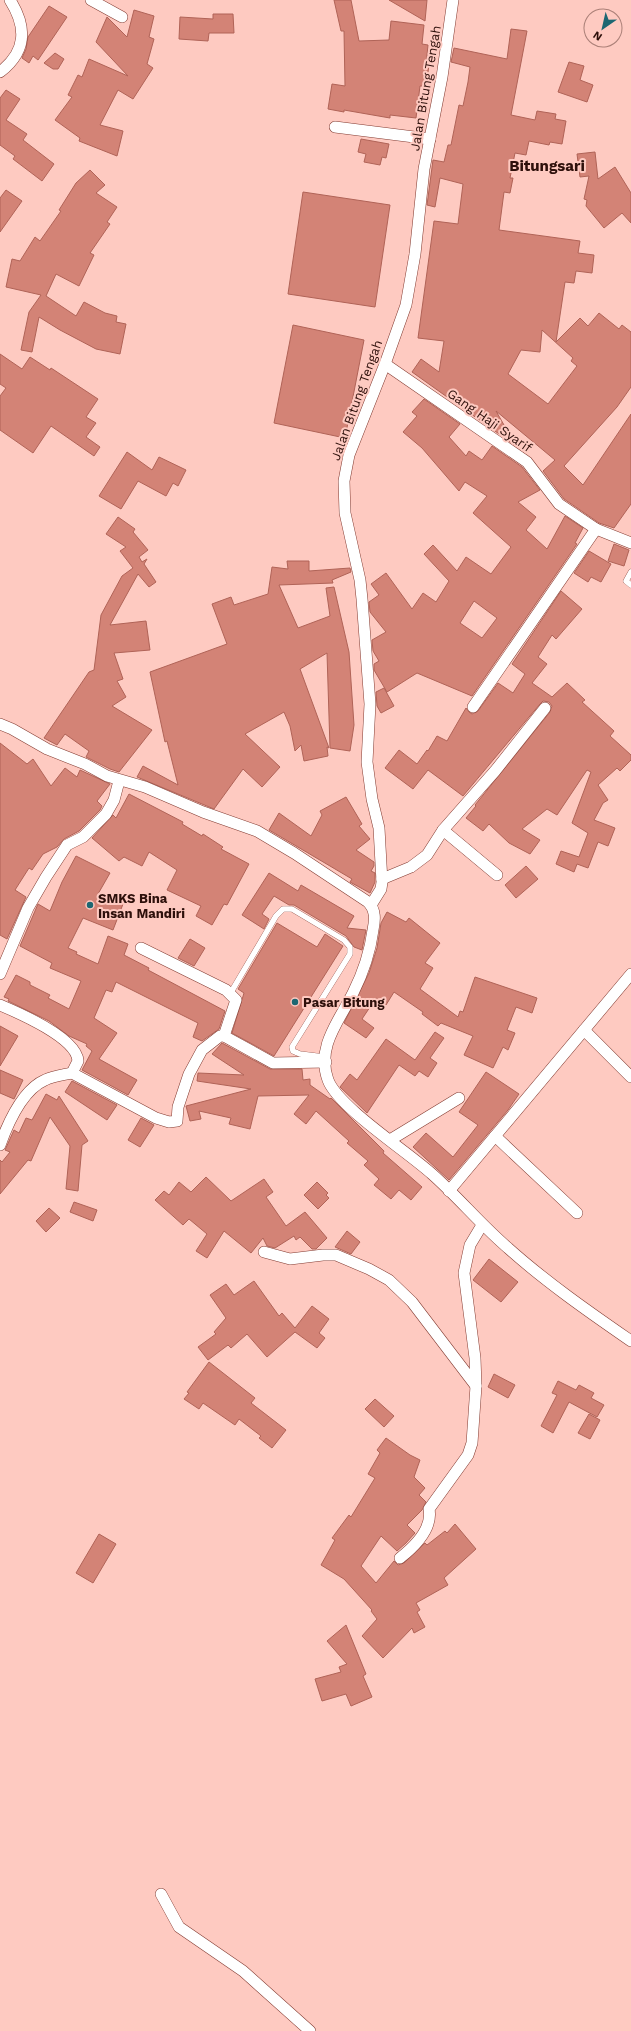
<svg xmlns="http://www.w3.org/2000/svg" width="631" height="2031" viewBox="0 0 631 2031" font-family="'Work Sans',sans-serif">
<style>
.building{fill:#d38376;stroke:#b06357;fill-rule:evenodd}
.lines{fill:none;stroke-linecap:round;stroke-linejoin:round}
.service-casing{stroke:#833b31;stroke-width:6}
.minor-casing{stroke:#833b31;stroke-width:12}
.service{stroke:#fff;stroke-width:5.5}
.minor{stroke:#fff;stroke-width:11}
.poi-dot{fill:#1d6772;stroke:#fecac1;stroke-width:1.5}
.labels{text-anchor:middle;stroke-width:4;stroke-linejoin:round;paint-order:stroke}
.street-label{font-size:13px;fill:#2e100b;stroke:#fecac1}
.poi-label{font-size:13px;font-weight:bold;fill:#2e100b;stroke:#fecac1;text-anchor:start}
.quarter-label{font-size:15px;font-weight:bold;fill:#2e100b;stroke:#fecac1}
</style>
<rect width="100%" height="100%" fill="#fecac1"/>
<!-- building -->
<g class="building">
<polygon points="334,0 351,0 359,41 389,40 391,21 424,25 422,44 428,45 426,65 429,65 426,86 420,86 416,118 390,115 390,118 344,110 344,112 328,109 332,84 345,86 344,31 341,31"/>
<polygon points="389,0 427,0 425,21"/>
<polygon points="49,6 67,17 38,60 33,56 29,63 22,58 26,49 28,37"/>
<polygon points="134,10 154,16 149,37 154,39 147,64 153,68 133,99 118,90 100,125 123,131 117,156 79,141 80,138 55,120 72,97 68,95 78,75 82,77 89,59 128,76 96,42 107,17 127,37"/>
<polygon points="213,14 233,14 234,33 209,33 208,41 179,39 180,17 213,19"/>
<path d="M511 29 527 31 511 115 535 120 537 111 556 114 555 119 566 121 562 144 550 142 549 145 529 141 526 155 515 153 510 178H513L510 193 504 192 499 230 580 241 578 253 594 255 592 273 576 271 574 283 565 282 556 342 580 318 588 326 599 313 619 329 622 325 631 332V387L617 407 564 466 583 485 631 414V504L614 528 599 523 564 499 543 471 555 460 496 411 516 446 412 372 421 359 439 372 444 341 418 338 434 221 458 224 463 184 440 178 435 207 427 205 433 160 444 162 448 145H451L459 105 463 106 468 82 470 67 451 62 454 48 507 59ZM542 330 573 358 571 361 577 366 548 404 508 374 521 350 540 352Z"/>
<polygon points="55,53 64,59 58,69 53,69 44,63"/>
<polygon points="569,62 584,66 580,80 593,85 587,102 558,92"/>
<polygon points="6,90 20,99 6,120 27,134 23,140 54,164 42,181 13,159 15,156 0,145 0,98"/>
<polygon points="361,139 389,144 386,158 382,157 380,165 364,162 366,154 358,152"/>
<polygon points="595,152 598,179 615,167 631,193 631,223 622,213 604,228 586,206 587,200 584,199 589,176 580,177 577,154"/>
<polygon points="90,170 105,185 96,193 117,207 107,222 110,224 90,253 94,255 79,286 56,274 46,296 76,316 84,302 105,313 117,316 116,322 126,324 120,354 96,349 60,330 39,317 32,352 21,350 29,312 41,295 6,287 12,259 20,261 35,237 40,241 61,211 59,210 76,183"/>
<polygon points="6,190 22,201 0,232 0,198"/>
<polygon points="303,192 390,205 375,307 288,294"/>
<polygon points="293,325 364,340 345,438 274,423"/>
<polygon points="0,354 22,369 30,357 50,370 51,368 98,399 86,417 96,423 86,437 100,447 94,456 51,426 33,453 0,430 0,396 6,388 0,384"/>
<path d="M424 399 460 424 449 437 466 456 469 451 482 460 492 446 522 467 540 490 518 502 536 517 526 530 547 549 565 516 583 528 575 543 577 544 472 696 417 673 387 692 374 670V664L379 661 373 651 372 640 386 632 370 612 369 602 379 595 371 584 386 573 412 609 423 593 436 602 449 581 424 554 433 545 457 571 466 557 491 574 511 547 473 513 487 496 465 482 459 491 422 448 403 432 417 416 412 412ZM474 601 497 618 482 638 460 623Z"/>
<polygon points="127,452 152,470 159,457 186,470 178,486 173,483 166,496 138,481 121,509 99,496"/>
<polygon points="118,517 135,529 133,532 148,550 139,557 142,562 147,559 144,564 156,582 149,587 138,574 110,625 146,621 150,650 114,653 123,679 117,681 126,697 112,706 152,730 119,772 110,769 86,757 89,751 65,734 57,745 44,738 89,672 94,670 101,615 122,576 133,568 120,551 126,547 106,534"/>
<polygon points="614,544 629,550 624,566 608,561"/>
<polygon points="589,551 611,564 601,582 591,577 588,582 574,573"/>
<polygon points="287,561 309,561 309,571 350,568 351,572 332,580 333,583 279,585 298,628 330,616 326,588 334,587 349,652 354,725 350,751 330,748 327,653 300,669 329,748 327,747 328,756 304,761 301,745 295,751 290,726 284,712 245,734 280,767 262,787 243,769 214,809 137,777 143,766 178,785 167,741 165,742 150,672 227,644 212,604 231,597 234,605 268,594 272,567 288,569"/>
<polygon points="561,591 582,609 556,639 552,635 538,657 547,664 532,683 552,697 567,683 585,700 582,702 614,731 610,736 631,755 631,760 620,771 617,768 598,785 608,800 603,803 594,820 615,828 608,846 598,842 588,868 577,864 574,872 556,864 561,851 579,857 588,833 572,823 591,772 587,770 557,815 547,809 522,829 540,840 530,854 509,843 489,824 483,831 466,818 476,806 475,805 550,712 552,706 549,702 543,701 540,704 463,796 428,770 413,789 385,768 399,750 417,764 427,750 428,751 437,736 447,741 466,708 469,712 472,714 478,711 498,683 513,693 525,674 512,664"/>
<polygon points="384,688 394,706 381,713 377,706 376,692"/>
<polygon points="0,743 27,764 33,759 51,786 65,768 77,777 80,770 110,784 97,801 102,806 100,810 79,831 64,839 57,847 43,854 32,870 29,868 15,890 26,897 7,939 0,935"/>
<polygon points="129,794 183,822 182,824 202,836 203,834 223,847 221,849 249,864 227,905 224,904 212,925 196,916 201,906 167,890 177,870 149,852 142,866 124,857 119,861 92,838 113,815 116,818"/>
<polygon points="346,797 362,824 359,826 370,839 356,850 374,862 374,866 371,871 375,873 375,882 370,893 350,882 352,879 269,830 279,813 311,836 322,815 320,811"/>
<polygon points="76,856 110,873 98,894 123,904 113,930 83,918 68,948 77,952 76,954 98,964 108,936 128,944 124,955 149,968 148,970 225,1011 219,1029 202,1041 193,1037 198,1023 116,982 112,992 106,990 94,1018 117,1033 99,1059 137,1080 128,1095 82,1070 92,1051 86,1046 87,1044 69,1036 49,1021 8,1001 9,999 4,997 16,975 30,982 30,985 50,995 48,998 69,1009 81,981 50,968 52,963 20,946 38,904 50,911 62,882"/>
<polygon points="526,866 538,879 516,898 505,885"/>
<polygon points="269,873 298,891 301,885 354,916 347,928 366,930 362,950 354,947 346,936 294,905 289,905 274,896 262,914 269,919 264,929 242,915"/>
<polygon points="387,912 406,922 409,918 440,943 425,963 433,968 420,989 458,1017 460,1011 463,1012 475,977 537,998 532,1013 516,1007 507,1030 515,1033 508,1050 503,1047 493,1068 464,1055 473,1036 441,1023 438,1026 422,1014 423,1012 394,992 386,1005 376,998 362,1019 374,1028 366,1038 344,1023 369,973 377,948 381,923"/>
<polygon points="277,923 317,947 325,934 343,946 274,1056 232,1033 244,993 238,989"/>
<polygon points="190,939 205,948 194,966 178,958"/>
<polygon points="0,1026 18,1036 0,1066"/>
<polygon points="435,1032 444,1038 430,1058 437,1063 428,1077 419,1071 415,1076 399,1065 367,1113 340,1087 350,1074 357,1080 386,1039 415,1060"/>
<polygon points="222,1043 270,1069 302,1069 303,1080 310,1079 310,1085 330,1099 331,1098 384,1151 383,1153 422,1187 411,1200 399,1190 391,1199 374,1185 379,1179 364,1165 368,1161 347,1143 349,1141 316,1111 306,1124 294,1114 309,1095 258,1096 250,1129 229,1124 231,1118 199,1111 201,1119 190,1121 186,1106 251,1089 197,1081 198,1073 244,1075 212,1054"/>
<polygon points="0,1070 23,1080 14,1099 0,1093"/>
<polygon points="486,1072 519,1094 508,1110 449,1180 413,1147 426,1133 453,1157 478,1125 459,1112"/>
<polygon points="72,1081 117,1105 107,1120 65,1092"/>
<polygon points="46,1094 57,1100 59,1096 88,1141 82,1145 78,1191 66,1189 70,1146 50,1117 31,1161 28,1160 0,1194 0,1160 2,1162 10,1152 5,1150 14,1130 19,1133 26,1118 32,1120"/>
<polygon points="141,1118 154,1125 140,1147 128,1140"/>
<polygon points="206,1177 231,1201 264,1179 273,1192 266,1197 286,1226 305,1212 327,1238 316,1249 312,1249 300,1237 296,1240 294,1236 275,1248 267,1246 263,1238 251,1253 224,1231 207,1258 196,1251 207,1234 189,1219 183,1225 155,1200 164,1191 169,1195 179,1182 191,1192"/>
<polygon points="317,1182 328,1193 326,1195 329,1198 318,1209 304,1195"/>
<polygon points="74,1202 97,1210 93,1221 70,1212"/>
<polygon points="49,1208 60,1218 46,1232 36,1221"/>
<polygon points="347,1231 360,1242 351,1254 335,1247"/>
<polygon points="489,1259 518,1282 501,1302 473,1280"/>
<polygon points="254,1281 279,1316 282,1313 295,1328 312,1306 329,1319 319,1333 325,1338 317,1348 295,1332 267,1357 247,1334 231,1348 228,1345 208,1360 198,1347 216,1334 214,1332 226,1318 210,1295 226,1284 234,1295"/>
<polygon points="209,1362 255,1398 251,1403 286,1430 272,1448 259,1438 261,1436 239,1419 235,1425 203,1403 199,1409 184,1399 189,1393 187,1392"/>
<polygon points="494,1374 515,1385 508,1398 488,1387"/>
<polygon points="558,1381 576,1390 579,1385 594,1393 591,1398 604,1405 597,1417 569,1402 553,1433 541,1426 557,1395 552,1393"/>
<polygon points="375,1399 394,1416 384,1427 365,1409"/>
<polygon points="589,1414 600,1420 590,1439 578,1433"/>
<polygon points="386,1438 410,1455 420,1460 414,1477 425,1488 419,1495 426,1502 422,1510 407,1525 415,1533 406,1543 397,1551 381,1536 361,1566 376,1583 394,1561 398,1565 404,1563 425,1543 427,1545 445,1531 447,1533 455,1524 476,1549 444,1578 448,1585 416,1603 420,1610 417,1612 425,1627 414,1633 412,1628 383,1658 362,1636 377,1619 371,1611 372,1610 344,1579 321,1565 335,1540 332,1538 349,1515 351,1517 375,1478 368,1474 380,1453 377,1450"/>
<polygon points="99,1534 116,1544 93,1583 76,1573"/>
<polygon points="346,1625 366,1674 363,1676 372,1697 351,1706 346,1694 322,1701 315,1679 341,1672 339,1667 347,1664 327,1641"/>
</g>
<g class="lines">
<defs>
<g id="service">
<polyline points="631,572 626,581 631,585"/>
<polyline points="230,994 276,916 283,909 292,909 344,940 350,947 350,954 292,1047 293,1051 300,1054 324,1057"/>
</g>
<g id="minor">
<polyline points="91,0 122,17"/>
<path d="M0 72C27 51 27 27 10 0"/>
<polyline points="335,127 430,139"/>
<polyline points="385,364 527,462 559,504 596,529 631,543"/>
<polyline points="473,707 596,529"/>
<path d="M0 724 12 729 47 749 85 764 107 776 145 787 203 812 257 831 294 853 368 902C376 910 375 920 373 930 370 953 363 973 353 993 339 1021 316 1047 328 1080 338 1107 408 1152 432 1174 459 1198 481 1225 508 1248 546 1282 589 1312 631 1341"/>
<polyline points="443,830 497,875"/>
<polyline points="382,879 411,867 427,855 443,830 495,771 545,708"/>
<polyline points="371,905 381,889 382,882 379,828 372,799 367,762 370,704 362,599 360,580 345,513 344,481 349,455 385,364 406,305 415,254 424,169 442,77 453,0"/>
<polyline points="141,948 226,990 236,1000 224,1036"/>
<polyline points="0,974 28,908 46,877 67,845 83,837 106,814 114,800 119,781"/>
<path d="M0 1005C19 1013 77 1038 78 1061L72 1073 156 1118 169 1122 177 1121 178 1107 189 1074 202 1050 220 1036H224L273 1063 326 1062"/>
<polyline points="584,1030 631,1077"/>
<polyline points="495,1136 577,1213"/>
<polyline points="390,1140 459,1098"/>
<path d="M0 1145C8 1123 22 1090 45 1080 53 1076 63 1075 72 1073"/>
<polyline points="449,1191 631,974"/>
<polyline points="264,1252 290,1259 323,1255 336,1255 369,1269 389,1280 412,1302 476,1386"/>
<path d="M400 1558C414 1547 433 1529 429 1509L468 1455 472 1443 476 1386 475 1358 464 1273 470 1245 482 1225"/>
<polyline points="161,1894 179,1927 243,1971 310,2031"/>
</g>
</defs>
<!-- service casing -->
<use href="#service" class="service-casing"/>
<!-- minor casing -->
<use href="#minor" class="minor-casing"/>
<!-- service -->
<use href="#service" class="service"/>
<!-- minor -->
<use href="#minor" class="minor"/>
</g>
<!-- markers -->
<g class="poi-dot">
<circle cx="90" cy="905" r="4"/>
<circle cx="295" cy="1002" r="4"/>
</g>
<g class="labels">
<!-- street labels -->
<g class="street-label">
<text transform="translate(425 88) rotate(-80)" y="5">Jalan Bitung Tengah</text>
<text transform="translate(356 400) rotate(-70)" y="5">Jalan Bitung Tengah</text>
<text transform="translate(490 420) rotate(35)" y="5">Gang Haji Syarif</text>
</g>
<!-- poi labels -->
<g class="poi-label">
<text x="98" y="903">SMKS Bina<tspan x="98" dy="15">Insan Mandiri</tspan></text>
<text x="303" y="1007">Pasar Bitung</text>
</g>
<!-- quarter labels -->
<g class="quarter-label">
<text x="547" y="171">Bitungsari</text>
</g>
</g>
<!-- north arrow -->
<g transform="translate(603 28) rotate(214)"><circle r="19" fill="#fecac1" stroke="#ab8078"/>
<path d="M0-3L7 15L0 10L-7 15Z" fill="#1d6772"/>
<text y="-6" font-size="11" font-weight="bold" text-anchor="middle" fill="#2e100b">N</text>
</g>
</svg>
